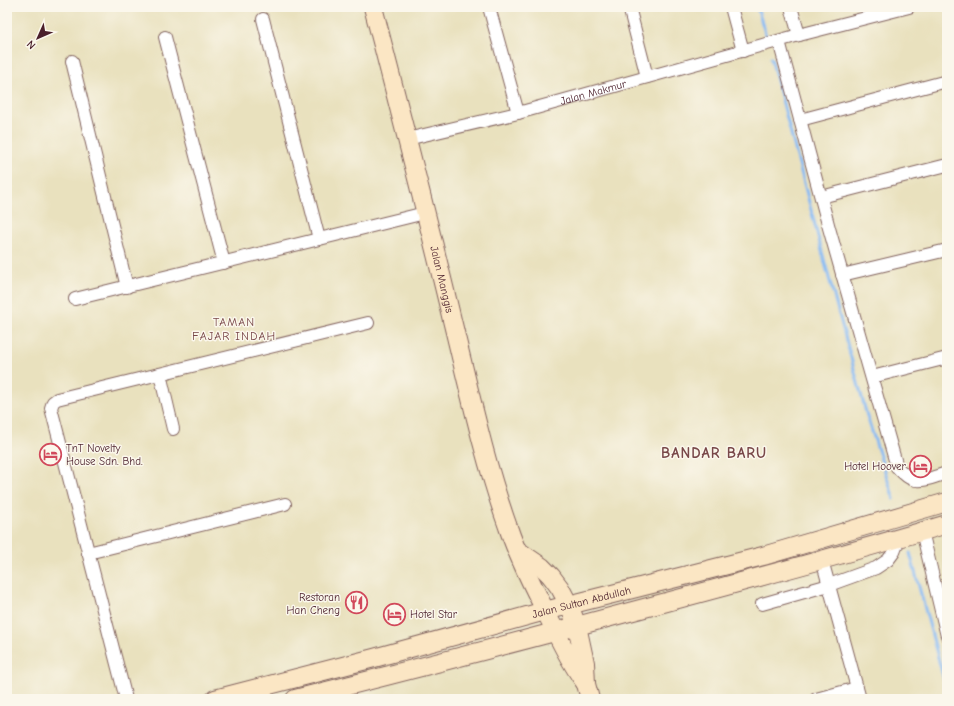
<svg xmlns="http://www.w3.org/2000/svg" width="954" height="706" viewBox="0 0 954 706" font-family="'Comic Neue',sans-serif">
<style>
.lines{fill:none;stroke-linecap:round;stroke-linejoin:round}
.stream{stroke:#85baf4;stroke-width:3}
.street-casing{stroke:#82635e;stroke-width:14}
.secondary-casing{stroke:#82635e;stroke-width:20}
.street{stroke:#fff;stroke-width:12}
.secondary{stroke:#fbe6c4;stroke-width:18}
.labels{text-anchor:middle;stroke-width:3;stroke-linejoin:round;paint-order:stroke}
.street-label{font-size:11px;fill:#4a1f2b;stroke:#fbf7ec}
.poi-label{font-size:11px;fill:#4a1f2b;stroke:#fbf7ec;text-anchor:start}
.neighbourhood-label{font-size:12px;letter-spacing:1px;fill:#794849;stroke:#fbf7ec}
.district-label{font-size:15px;font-weight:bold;letter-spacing:1px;fill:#794849;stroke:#fbf7ec}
</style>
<rect width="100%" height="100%" fill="#fbf7ec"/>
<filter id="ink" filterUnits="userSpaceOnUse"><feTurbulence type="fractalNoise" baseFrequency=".025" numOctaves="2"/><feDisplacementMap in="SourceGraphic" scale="8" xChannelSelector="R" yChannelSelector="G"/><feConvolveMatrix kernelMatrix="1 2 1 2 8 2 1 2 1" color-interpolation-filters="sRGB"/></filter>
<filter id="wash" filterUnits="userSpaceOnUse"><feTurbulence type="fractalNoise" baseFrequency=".012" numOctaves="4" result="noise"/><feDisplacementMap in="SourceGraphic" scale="16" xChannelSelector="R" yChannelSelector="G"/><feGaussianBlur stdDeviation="0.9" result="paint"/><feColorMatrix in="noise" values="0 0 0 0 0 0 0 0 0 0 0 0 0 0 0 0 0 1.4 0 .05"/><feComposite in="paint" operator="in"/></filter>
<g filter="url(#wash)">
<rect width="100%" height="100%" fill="#e9e1be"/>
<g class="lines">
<!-- stream -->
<g class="stream">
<polyline points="757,7 766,36"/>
<polyline points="771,58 829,278 867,416 894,499"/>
<polyline points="910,553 947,691"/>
</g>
</g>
</g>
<g filter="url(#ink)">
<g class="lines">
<defs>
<g id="street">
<polyline points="489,7 518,113"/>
<polyline points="629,7 647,77"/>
<polyline points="731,7 743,51"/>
<polyline points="791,7 799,35"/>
<polyline points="263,19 319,239"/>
<polyline points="165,37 224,263"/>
<path d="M779 41 829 228 897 467C901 471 906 477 912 479 923 483 936 476 947 473"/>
<polyline points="72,61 127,287"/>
<polyline points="800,120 947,81"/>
<path id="s1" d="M407 139 518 113 799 35 909 7"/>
<polyline points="821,197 947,165"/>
<polyline points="842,275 947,250"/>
<polyline points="75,299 425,213"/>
<polyline points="160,374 173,429"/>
<polyline points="872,377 947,358"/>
<polyline points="922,531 947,636"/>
<polyline points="88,553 285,504"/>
<polyline points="822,560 860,699"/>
<polyline points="762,604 829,585 876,568 888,560 894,552 900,537"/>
<polyline points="126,699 51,408 53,402 57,399 368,323"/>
<polyline points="816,699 857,688"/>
</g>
<g id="secondary">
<path id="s2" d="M373 7C400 111 427 215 452 320 469 389 484 460 508 527 518 557 532 585 546 612 558 637 570 662 586 684"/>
<polyline points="517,550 542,567 551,576 560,588 569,605 577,626 585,663 586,684 590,699"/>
<path id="s3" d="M215 699 374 658 545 611 763 556 947 502"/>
<path d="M295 699C408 671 521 641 633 611 738 583 843 555 947 524"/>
</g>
</defs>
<!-- street casing -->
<use href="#street" class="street-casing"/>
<!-- secondary casing -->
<use href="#secondary" class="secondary-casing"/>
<!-- street -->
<use href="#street" class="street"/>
<!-- secondary -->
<use href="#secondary" class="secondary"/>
</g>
</g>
<!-- icons -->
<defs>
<symbol id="hotel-ring" viewBox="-11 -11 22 22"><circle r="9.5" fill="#fbf7ec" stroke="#d1495b" stroke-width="1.5"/><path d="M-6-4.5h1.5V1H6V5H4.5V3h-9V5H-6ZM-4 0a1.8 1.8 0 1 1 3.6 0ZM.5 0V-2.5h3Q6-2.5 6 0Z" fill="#d1495b"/></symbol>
<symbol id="restaurant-ring" viewBox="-11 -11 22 22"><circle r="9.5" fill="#fbf7ec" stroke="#d1495b" stroke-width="1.5"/><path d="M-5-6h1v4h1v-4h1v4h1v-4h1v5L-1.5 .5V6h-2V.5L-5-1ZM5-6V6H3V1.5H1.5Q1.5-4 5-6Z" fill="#d1495b"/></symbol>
</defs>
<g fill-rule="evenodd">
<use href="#hotel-ring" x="38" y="442" width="25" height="25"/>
<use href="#hotel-ring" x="908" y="454" width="25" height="25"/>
<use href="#restaurant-ring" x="344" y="590" width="25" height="25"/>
<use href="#hotel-ring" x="382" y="602" width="25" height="25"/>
</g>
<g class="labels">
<!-- street labels -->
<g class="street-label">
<text dy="4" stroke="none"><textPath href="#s1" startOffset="192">Jalan Makmur</textPath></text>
<text dy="4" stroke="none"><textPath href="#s2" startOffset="281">Jalan Manggis</textPath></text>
<text dy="4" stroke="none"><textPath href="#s3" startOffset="379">Jalan Sultan Abdullah</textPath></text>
</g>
<!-- poi labels -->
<g class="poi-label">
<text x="66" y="452">TnT Novelty<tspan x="66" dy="13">House Sdn. Bhd.</tspan></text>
<text x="906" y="470" text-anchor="end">Hotel Hoover</text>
<text x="340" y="601" text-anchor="end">Restoran<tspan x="340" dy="13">Han Cheng</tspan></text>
<text x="410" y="618">Hotel Star</text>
</g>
<!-- neighbourhood labels -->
<g class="neighbourhood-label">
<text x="234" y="326">TAMAN<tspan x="234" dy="14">FAJAR INDAH</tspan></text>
</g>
<!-- district labels -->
<g class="district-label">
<text x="714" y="458">BANDAR BARU</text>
</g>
</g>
<!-- margin -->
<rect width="954" height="706" fill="none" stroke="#fbf7ec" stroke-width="24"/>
<!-- north arrow -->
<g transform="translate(38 38) rotate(225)" stroke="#fbf7ec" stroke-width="3" paint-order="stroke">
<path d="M0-3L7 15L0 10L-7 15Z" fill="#4a1f2b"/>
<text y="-6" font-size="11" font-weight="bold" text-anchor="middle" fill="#4a1f2b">N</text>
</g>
</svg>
